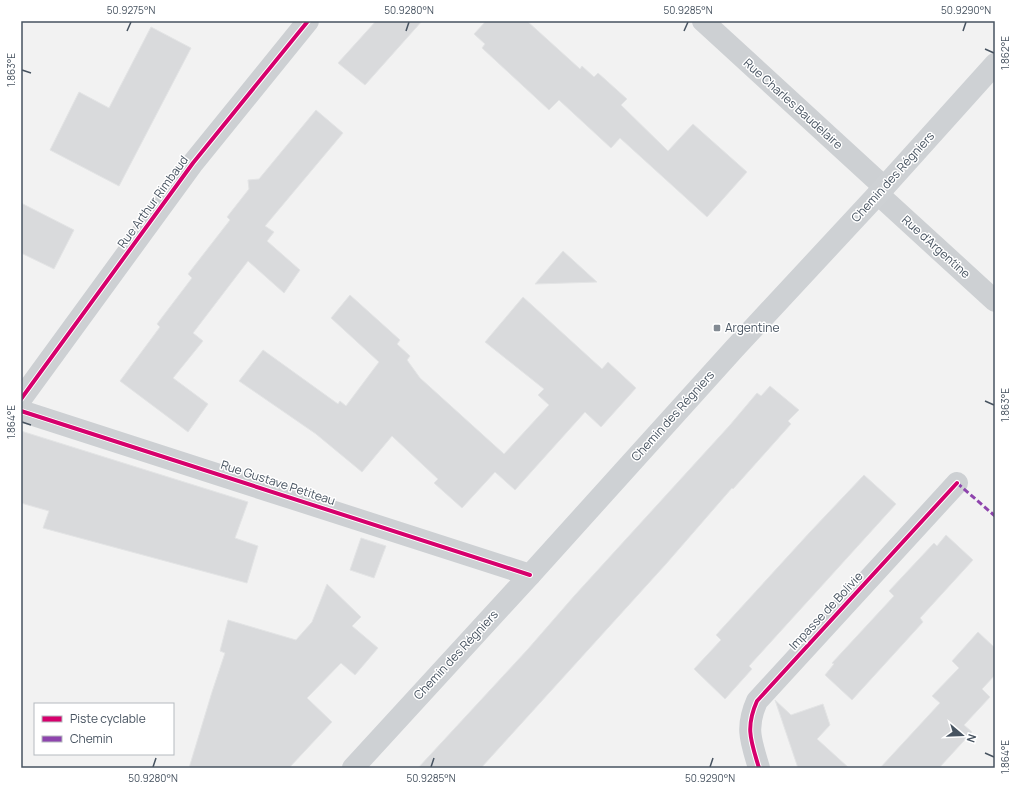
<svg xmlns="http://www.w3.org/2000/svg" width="1016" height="789" viewBox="0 0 1016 789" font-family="Manrope,sans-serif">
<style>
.building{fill:#d9dadc;stroke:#e3e4e5}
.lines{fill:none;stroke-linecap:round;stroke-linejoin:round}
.minor{stroke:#cdd0d3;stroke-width:22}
.secondary{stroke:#ced1d4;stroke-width:22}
.quiet{stroke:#8e44ad;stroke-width:3;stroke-dasharray:6 3;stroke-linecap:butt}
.cycleway-casing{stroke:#fff;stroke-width:6}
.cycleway{stroke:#d6006c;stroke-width:4}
.ticks{fill:none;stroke:#475360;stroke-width:1.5}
.poi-dot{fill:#838b93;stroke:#fff;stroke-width:1.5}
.labels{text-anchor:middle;stroke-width:3;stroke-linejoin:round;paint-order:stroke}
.street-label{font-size:12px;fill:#475360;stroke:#fff}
.poi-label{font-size:12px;fill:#475360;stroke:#fff;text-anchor:start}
.neatline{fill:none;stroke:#475360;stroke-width:1.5}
.ticks-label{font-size:10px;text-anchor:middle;fill:#475360}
</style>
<rect width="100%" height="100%" fill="#f2f2f2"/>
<!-- building -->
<g class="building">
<polygon points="376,21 422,21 365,85 338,63"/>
<polygon points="486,21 527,21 580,69 582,66 594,77 598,73 627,99 621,105 668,151 693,124 747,172 707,217 620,138 611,148 559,100 549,110 482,48 485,44 474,34"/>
<polygon points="151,27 191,48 119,186 50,150 79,92 109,108"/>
<polygon points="316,110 343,133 265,226 274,232 267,241 300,270 284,293 248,261 193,333 203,341 173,378 208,404 188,432 120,381 160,327 157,324 192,278 188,274 230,220 227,217 249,189 248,180 259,179"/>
<polygon points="21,203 74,230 54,269 21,253"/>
<polygon points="563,251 597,282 535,284"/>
<polygon points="350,295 400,340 397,344 410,356 407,360 420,378 504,454 549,405 538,395 544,389 485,342 523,297 602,369 608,362 636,388 601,427 585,412 515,490 495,472 462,508 434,483 438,479 392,436 362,472 316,434 239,381 263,350 338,404 340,401 346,406 379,362 331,318"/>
<polygon points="770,386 799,410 788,421 791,424 733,489 732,488 666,564 481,768 418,768 528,649 575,595 730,425 757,393 761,396"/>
<polygon points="21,431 248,502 235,538 258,546 247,583 43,528 49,511 21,503"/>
<polygon points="864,475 896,504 749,666 752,669 725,699 694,669 721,640 716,635 810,532"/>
<polygon points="946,535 973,560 920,618 923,622 852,700 825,675 834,664 832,663 894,596 889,591 934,543 937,546"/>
<polygon points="361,538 386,546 374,578 350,570"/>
<polygon points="327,584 361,617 352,626 378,648 355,675 341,663 307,698 332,722 289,768 189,768 212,692 225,653 220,651 228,620 296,640 312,622"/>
<polygon points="978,632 995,648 995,675 982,689 990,697 964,725 972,732 939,768 880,768 940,703 932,696 959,668 952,661"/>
<polygon points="775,700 791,715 823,704 830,725 817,739 849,768 798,768"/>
</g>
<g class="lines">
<!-- minor -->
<g class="minor">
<polyline points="703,21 884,187"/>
<polyline points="878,194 995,301"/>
<polyline points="21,399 193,163 308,21"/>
<polyline points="21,411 530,575"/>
<path d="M759 768C751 741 745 728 757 701L957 483"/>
</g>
<!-- secondary -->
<polyline class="secondary" points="353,768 530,575 734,349 878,194 995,64"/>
<!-- quiet -->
<polyline class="quiet" points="957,483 995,516"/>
<defs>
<g id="cycleway">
<polyline points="21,399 193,163 308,21"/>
<polyline points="21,411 530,575"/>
<path d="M759 768C751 741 745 728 757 701L957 483"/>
</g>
</defs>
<!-- cycleway casing -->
<use href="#cycleway" class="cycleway-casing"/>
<!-- cycleway -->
<use href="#cycleway" class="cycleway"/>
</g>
<!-- ticks -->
<path class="ticks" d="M127 31 131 22M406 31 409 22M684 31 688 22M963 31 966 22M985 49 994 53M22 70 31 73M985 401 994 405M22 422 31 425M985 753 994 757M153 767 156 758M431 767 434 758M710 767 713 758"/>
<!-- markers -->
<rect class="poi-dot" x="713" y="324" width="8" height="8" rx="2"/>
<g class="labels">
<!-- street labels -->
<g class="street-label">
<text transform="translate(793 104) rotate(42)" y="4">Rue Charles Baudelaire</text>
<text transform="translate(893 177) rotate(-48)" y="4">Chemin des Régniers</text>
<text transform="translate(153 202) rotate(-54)" y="4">Rue Arthur Rimbaud</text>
<text transform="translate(936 247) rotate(42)" y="4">Rue d'Argentine</text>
<text transform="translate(673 416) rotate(-48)" y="4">Chemin des Régniers</text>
<text transform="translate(278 483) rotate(18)" y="4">Rue Gustave Petiteau</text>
<text transform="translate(826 611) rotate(-47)" y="4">Impasse de Bolivie</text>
<text transform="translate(456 655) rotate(-47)" y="4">Chemin des Régniers</text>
</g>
<!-- poi labels -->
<g class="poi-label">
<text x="725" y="332">Argentine</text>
</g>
</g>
<!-- border -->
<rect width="1016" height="789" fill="none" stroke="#ffffff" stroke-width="44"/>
<!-- legend -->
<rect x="34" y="703" width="140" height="52" fill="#ffffff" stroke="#b5babf"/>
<rect x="42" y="716" width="20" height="6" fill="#d6006c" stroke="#b5babf"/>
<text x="70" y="723" font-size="12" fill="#475360">Piste cyclable</text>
<rect x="42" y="736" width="20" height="6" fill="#8e44ad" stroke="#b5babf"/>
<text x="70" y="743" font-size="12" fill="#475360">Chemin</text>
<!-- north arrow -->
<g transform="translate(962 735) rotate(109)" stroke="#ffffff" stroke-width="3" paint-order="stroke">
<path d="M0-3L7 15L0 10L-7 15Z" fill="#475360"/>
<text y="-6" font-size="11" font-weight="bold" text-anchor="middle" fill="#475360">N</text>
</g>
<rect x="22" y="22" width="972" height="745" class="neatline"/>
<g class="ticks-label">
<text x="131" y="14">50.9275°N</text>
<text x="409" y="14">50.9280°N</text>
<text x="688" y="14">50.9285°N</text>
<text x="966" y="14">50.9290°N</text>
<text transform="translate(1005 53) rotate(-90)" y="4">1.862°E</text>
<text transform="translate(11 70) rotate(-90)" y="4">1.863°E</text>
<text transform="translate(1005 405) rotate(-90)" y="4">1.863°E</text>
<text transform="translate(11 422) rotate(-90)" y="4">1.864°E</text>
<text transform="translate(1005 757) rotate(-90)" y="4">1.864°E</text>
<text x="153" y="782">50.9280°N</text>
<text x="431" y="782">50.9285°N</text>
<text x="710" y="782">50.9290°N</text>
</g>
</svg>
